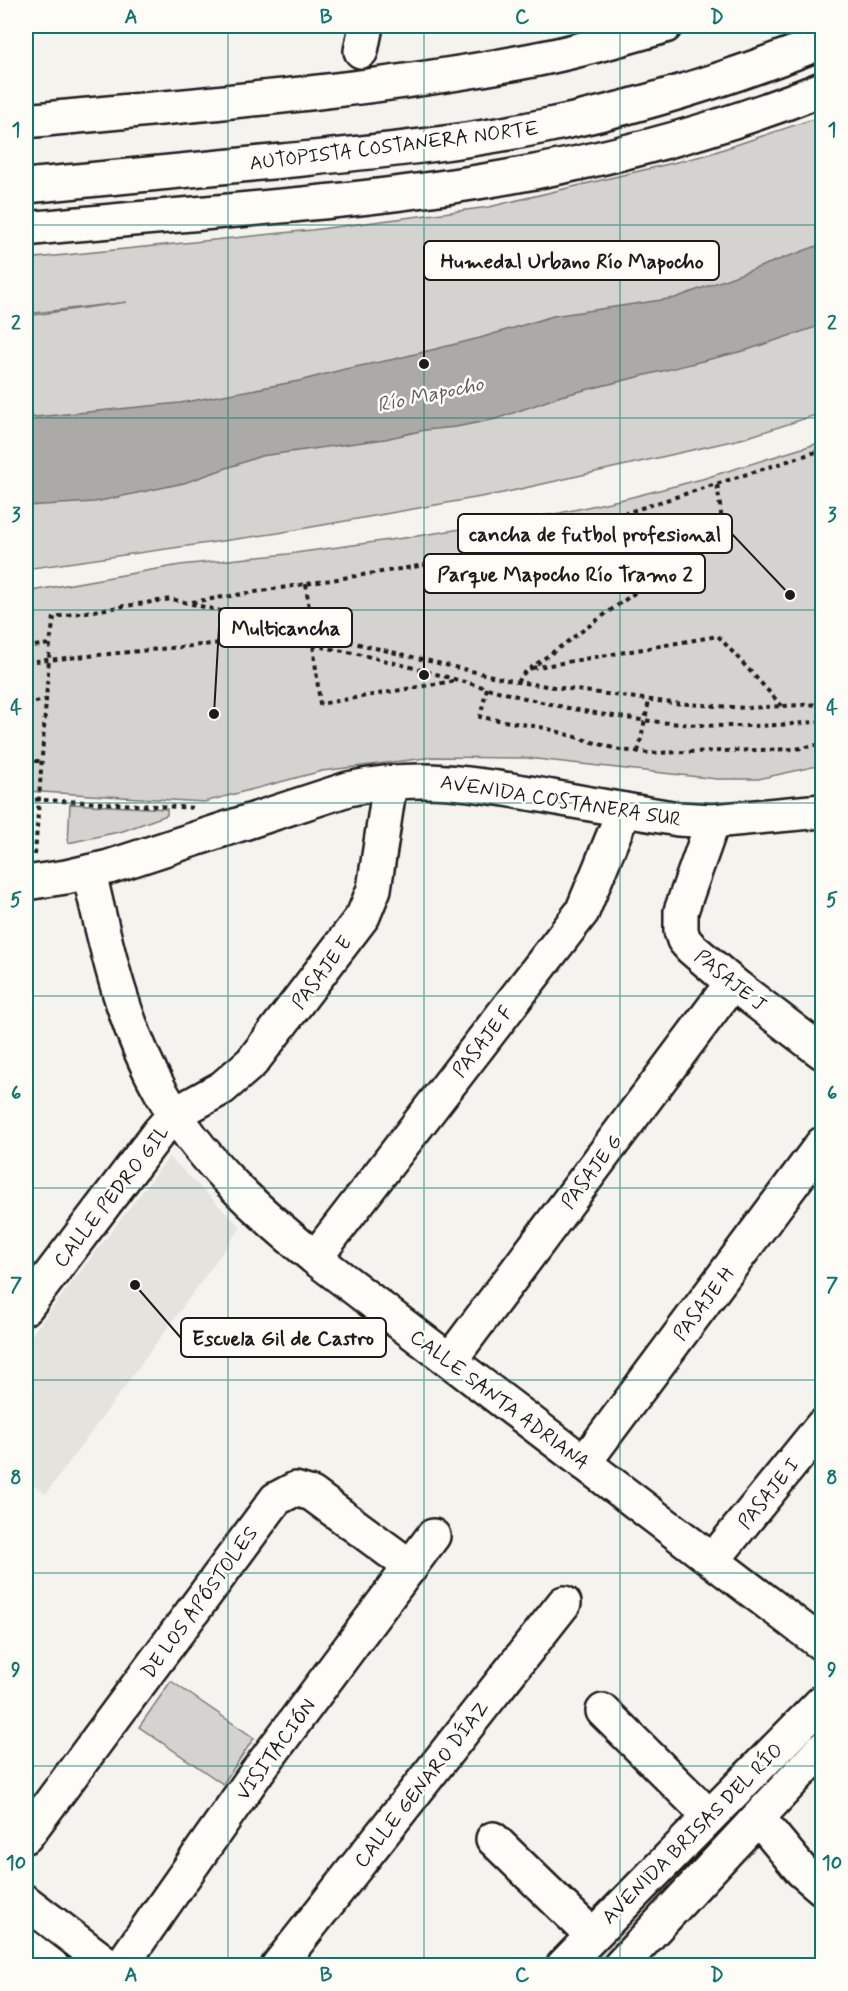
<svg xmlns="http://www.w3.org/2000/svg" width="848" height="1991" viewBox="0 0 848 1991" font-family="Mynerve,sans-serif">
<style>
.built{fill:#e4e3de}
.green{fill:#d4d3cf;stroke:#787876;stroke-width:1.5}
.water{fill:#abaaa6;stroke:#72716f;stroke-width:1.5}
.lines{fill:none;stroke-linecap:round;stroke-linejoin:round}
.minor-casing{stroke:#1c1c1c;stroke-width:38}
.major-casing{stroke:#1c1c1c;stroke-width:38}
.highway-casing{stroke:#1c1c1c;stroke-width:38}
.path{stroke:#1c1c1c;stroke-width:4;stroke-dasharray:4.5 4.5;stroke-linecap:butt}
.minor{stroke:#fdfcf7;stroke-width:33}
.major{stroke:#fdfcf7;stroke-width:33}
.highway{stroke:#fdfcf7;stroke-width:33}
.grid{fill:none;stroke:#0f766e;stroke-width:1.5;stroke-opacity:0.55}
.labels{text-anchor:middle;stroke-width:5;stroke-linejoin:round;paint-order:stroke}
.street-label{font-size:20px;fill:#1c1c1c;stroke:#fdfcf7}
.water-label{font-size:21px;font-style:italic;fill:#5c5c5a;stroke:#fdfcf7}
.leader{fill:none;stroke:#1c1c1c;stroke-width:2}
.callout-dot{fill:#1c1c1c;stroke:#fdfcf7;stroke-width:2}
.callout{fill:#fdfcf7;stroke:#1c1c1c;stroke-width:2}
.callout-label{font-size:21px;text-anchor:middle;font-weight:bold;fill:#1c1c1c}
.neatline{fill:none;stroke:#0f766e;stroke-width:2}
.grid-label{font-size:20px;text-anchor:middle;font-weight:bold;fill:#0f766e}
</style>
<rect width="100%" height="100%" fill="#f4f3ee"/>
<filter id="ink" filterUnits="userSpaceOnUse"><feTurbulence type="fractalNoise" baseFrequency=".0167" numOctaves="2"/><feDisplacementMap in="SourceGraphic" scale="12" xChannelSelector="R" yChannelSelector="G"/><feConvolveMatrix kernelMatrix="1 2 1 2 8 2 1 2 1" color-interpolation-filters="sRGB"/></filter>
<g filter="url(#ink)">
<!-- built -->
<polygon class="built" points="169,1157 241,1227 46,1494 26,1480 26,1342"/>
<!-- green -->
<g class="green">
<polygon points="822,116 822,413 745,438 503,493 278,533 26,569 26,316 127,302 26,314 26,259 312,230 489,207 706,155"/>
<polygon points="822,442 822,765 758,779 717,779 527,758 434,757 322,771 204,802 26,791 26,592 180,565 288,554 411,537 560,513 628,498 702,479"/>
<polygon points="70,804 167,809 167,815 123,831 68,843"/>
<polygon points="171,1681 254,1738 223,1784 139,1727"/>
<polygon points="822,1716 822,1734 603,1965 580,1966"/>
</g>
<!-- water -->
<polygon class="water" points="822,244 822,325 747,350 561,396 496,419 456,427 425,430 385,439 261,456 184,483 95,502 26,506 26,418 180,403 299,381 345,369 395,359 480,338 553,316 675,298"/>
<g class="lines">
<defs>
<g id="minor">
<polyline points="361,51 366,26"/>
<path d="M26 121C197 104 369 92 538 59 581 51 623 38 665 26"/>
<polyline points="713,821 681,911 681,931 684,940 691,948 732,983 822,1052"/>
<path d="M89 872C106 947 123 1025 161 1092 199 1158 257 1211 315 1258L822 1644"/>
<polyline points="315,1258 582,912 624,810"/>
<polyline points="26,1307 159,1132 175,1114 222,1088 252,1062 363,916 374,889 390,783"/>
<polyline points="450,1360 732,983"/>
<polyline points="584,1463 822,1144"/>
<polyline points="713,1560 822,1426"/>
<polyline points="603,1711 709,1816"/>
<polyline points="758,1818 802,1871 822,1888"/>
<polyline points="26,1836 276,1499 295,1489 312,1494 411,1567"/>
<polyline points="493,1839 592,1935"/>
<polyline points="121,1966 257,1772 433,1536"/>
<polyline points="278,1966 564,1603"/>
<polyline points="563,1966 822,1702"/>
<polyline points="620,1966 822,1749"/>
</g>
<g id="major">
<path d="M26 883 66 877 109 867 348 789C423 773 478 784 552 797 594 805 636 812 678 819L713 821 822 811"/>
<polyline points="26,1902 110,1966"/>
<polyline points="26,1946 52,1966"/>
</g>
<g id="highway">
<path d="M26 186C111 178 197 169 283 161 371 152 458 144 545 126 640 107 732 78 822 42"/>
<path d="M26 229C180 213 337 206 490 180 604 161 715 132 822 89"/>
</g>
</defs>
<!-- minor casing -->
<use href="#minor" class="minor-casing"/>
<!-- major casing -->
<use href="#major" class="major-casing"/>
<!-- highway casing -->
<use href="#highway" class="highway-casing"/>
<!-- path -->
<g class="path">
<polyline points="306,584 320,704 453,681"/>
<polyline points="192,602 501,553 822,450"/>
<polyline points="26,647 50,644"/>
<path d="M26 662 253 640C349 643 441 678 533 700 628 723 726 733 822 721"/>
<polyline points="532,668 718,636 782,706"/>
<polyline points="517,682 524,673 723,529 717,483"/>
<polyline points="487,688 480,717 545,728 620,750 649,753 796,749 822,744"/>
<polyline points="26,704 45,700"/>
<polyline points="638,752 649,701"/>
<polyline points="26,761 41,761"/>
<polyline points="26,799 196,808"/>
<polyline points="35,855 50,644 54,617 171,599 517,682 673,703 746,708 822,704"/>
</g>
<!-- minor -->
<use href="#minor" class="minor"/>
<!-- major -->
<use href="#major" class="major"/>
<!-- highway -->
<use href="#highway" class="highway"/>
</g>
</g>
<!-- grid -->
<path class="grid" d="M228 26V1966M424 26V1966M620 26V1966M26 225H822M26 418H822M26 610H822M26 803H822M26 996H822M26 1188H822M26 1380H822M26 1573H822M26 1766H822"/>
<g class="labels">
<!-- street labels -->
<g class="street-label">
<text transform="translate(394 145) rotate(-7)" y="7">AUTOPISTA COSTANERA NORTE</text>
<text transform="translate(561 800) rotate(9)" y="7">AVENIDA COSTANERA SUR</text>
<text transform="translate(321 972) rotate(-53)" y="7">PASAJE E</text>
<text transform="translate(731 980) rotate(39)" y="7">PASAJE J</text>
<text transform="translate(482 1041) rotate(-52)" y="7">PASAJE F</text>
<text transform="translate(591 1171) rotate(-53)" y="7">PASAJE G</text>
<text transform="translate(111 1196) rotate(-52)" y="7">CALLE PEDRO GIL</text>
<text transform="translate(703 1303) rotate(-53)" y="7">PASAJE H</text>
<text transform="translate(500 1399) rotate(37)" y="7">CALLE SANTA ADRIANA</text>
<text transform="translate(768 1493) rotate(-51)" y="7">PASAJE I</text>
<text transform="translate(199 1602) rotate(-54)" y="7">DE LOS APÓSTOLES</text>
<text transform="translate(275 1749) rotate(-54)" y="7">VISITACIÓN</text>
<text transform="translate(421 1784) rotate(-52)" y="7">CALLE GENARO DÍAZ</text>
<text transform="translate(692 1833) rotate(-45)" y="7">AVENIDA BRISAS DEL RÍO</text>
</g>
<!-- water labels -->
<g class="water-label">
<text transform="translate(430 394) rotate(-12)" y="7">Río Mapocho</text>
</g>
</g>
<!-- callouts -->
<path class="leader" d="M424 364L424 260M790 595L732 534M424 675L424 573M214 714L219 627M135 1285L181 1338"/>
<g class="callout-dot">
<circle cx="424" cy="364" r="6"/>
<circle cx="790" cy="595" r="6"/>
<circle cx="424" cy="675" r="6"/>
<circle cx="214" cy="714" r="6"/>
<circle cx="135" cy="1285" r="6"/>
</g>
<g class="callout">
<rect x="424" y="241" width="295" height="39" rx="6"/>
<rect x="458" y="514" width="274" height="39" rx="6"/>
<rect x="424" y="554" width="281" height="39" rx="6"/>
<rect x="219" y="608" width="133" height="39" rx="6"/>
<rect x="181" y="1318" width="205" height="39" rx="6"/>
</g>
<g class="callout-label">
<text x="572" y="268">Humedal Urbano Río Mapocho</text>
<text x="595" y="541">cancha de futbol profesional</text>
<text x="565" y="581">Parque Mapocho Río Tramo 2</text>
<text x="286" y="635">Multicancha</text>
<text x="283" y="1345">Escuela Gil de Castro</text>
</g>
<!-- margin -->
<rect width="848" height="1991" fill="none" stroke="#fdfcf7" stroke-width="66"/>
<rect x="33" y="33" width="782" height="1925" class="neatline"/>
<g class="grid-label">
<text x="131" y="23">A</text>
<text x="326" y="23">B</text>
<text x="522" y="23">C</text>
<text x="717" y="23">D</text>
<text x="16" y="136">1</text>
<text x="832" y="136">1</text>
<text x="16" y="329">2</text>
<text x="832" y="329">2</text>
<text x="16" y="521">3</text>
<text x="832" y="521">3</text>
<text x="16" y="714">4</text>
<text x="832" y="714">4</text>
<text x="16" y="906">5</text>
<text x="832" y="906">5</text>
<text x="16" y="1099">6</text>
<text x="832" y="1099">6</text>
<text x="16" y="1291">7</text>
<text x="832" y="1291">7</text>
<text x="16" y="1484">8</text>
<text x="832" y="1484">8</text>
<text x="16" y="1676">9</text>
<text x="832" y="1676">9</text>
<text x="16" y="1869">10</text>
<text x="832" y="1869">10</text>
<text x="131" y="1981">A</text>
<text x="326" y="1981">B</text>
<text x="522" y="1981">C</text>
<text x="717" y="1981">D</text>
</g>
</svg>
